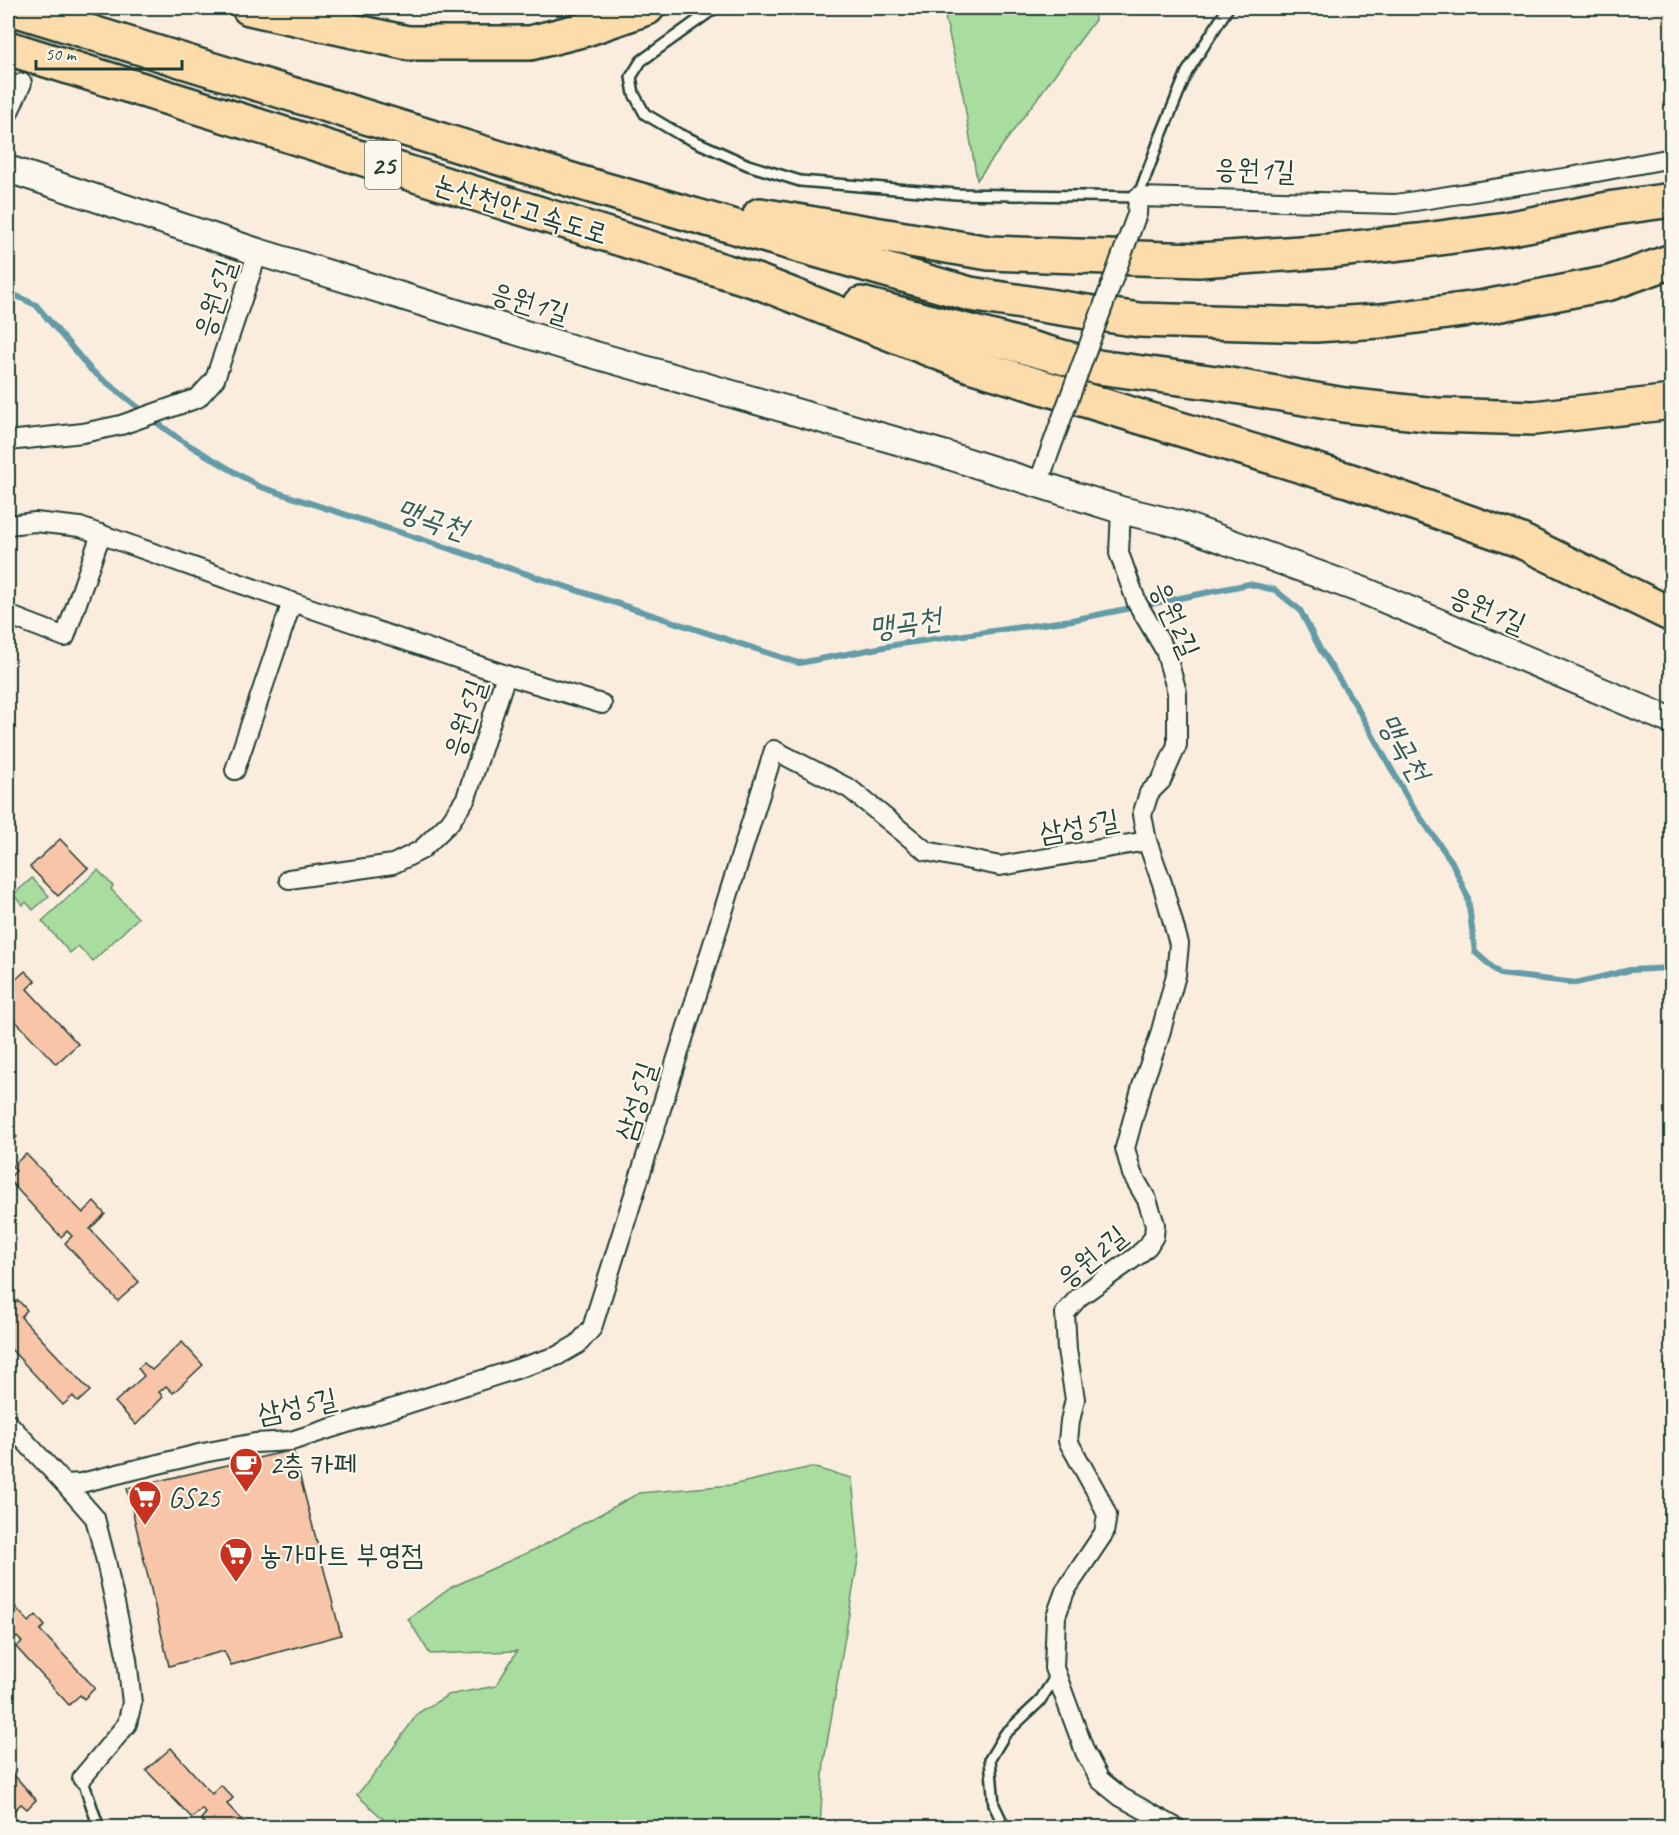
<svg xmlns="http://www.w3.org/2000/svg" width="1679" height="1835" viewBox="0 0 1679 1835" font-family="Caveat,'Poor Story',sans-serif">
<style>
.green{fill:#a9dd9f;stroke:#648d6a;stroke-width:1.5}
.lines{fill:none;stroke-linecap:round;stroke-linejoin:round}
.stream{stroke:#649ca7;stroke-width:6}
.building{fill:#f8c5a8;stroke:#1f3d34;stroke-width:1.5}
.street-tunnel{stroke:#cecabc;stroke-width:18;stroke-dasharray:18 9;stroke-linecap:butt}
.lane-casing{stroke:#1f3d34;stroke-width:14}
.street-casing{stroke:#1f3d34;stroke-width:22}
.secondary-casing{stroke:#1f3d34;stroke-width:30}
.highway-casing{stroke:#1f3d34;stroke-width:38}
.lane{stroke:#fbf7ec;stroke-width:9}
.street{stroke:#fbf7ec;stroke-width:18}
.secondary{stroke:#fbf7ec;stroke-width:26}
.highway{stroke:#fddcac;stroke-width:33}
.street-bridge-casing{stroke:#1f3d34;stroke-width:22;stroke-linecap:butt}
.street-bridge{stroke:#fbf7ec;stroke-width:18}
.labels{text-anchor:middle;stroke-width:4.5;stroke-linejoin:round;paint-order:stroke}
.shield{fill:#fbf7ec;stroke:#61756b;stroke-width:1.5}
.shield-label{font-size:27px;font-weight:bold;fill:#1f3d34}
.street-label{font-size:28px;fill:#1f3d34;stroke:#fbf7ec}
.poi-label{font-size:28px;fill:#1f3d34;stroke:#fbf7ec;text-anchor:start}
.water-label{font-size:30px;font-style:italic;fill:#365d5a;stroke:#fbf7ec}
</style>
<rect width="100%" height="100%" fill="#faedde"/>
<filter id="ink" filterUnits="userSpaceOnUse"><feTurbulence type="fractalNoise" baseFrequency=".0167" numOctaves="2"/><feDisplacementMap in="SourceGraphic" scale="12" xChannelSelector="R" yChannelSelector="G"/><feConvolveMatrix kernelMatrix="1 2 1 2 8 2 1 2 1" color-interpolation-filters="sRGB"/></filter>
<g filter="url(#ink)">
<!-- green -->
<g class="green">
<polygon points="943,8 1094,8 1095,20 977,180 963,95"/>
<polygon points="98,870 113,886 111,889 138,918 93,961 78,946 70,953 42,921"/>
<polygon points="32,878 49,896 33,910 26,902 23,905 13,895"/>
<polygon points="811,1467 852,1478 859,1554 824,1761 820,1827 392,1827 357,1795 379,1768 418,1713 448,1695 496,1686 517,1651 430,1654 408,1619 452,1587 542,1546 639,1493 732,1485"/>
</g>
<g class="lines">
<!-- stream -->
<g class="stream">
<polyline points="8,292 36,305 91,370 144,412"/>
<polyline points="152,419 179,439 258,486 799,663 900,644 1072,620 1249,584 1275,590 1300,610 1320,649 1355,704 1411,804 1452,862 1468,898 1475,952 1500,974 1576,983 1630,970 1672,968"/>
</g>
</g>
<!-- building -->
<g class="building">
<polygon points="60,839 88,868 58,896 30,867"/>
<polygon points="25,971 35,981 27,989 78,1044 56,1064 8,1013 8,1002 10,1000 8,997 8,976 13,982"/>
<polygon points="8,1128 17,1137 8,1146"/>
<polygon points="26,1154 83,1213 94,1202 105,1214 90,1229 139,1282 118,1301 65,1243 72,1236 67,1231 61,1237 8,1179 16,1171 12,1166"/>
<polygon points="18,1300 27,1310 21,1317 90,1391 78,1402 73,1396 63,1405 8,1346 8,1307 9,1309"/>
<polygon points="182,1342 203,1365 173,1393 166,1386 159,1392 163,1397 136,1425 115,1402 144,1376 138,1368 144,1363 152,1370"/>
<polygon points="293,1450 341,1635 231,1665 224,1651 169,1666 127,1488"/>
<polygon points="8,1599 29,1622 36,1615 45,1626 40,1630 95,1688 84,1699 80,1695 69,1705 16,1647 22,1642 17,1637 8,1645"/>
<polygon points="171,1748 212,1794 221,1785 233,1798 227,1804 249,1828 209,1828 201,1819 206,1813 202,1809 192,1818 146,1770"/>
<polygon points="8,1768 36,1800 27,1809 21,1804 10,1814 8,1811"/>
</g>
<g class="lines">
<!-- street-tunnel -->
<polyline class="street-tunnel" points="22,83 48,11"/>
<defs>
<g id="lane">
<polyline points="715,8 641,61 631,77 634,94 645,114 679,134 748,165 800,181 956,194 1138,197 1160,138 1187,72 1228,8"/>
<polyline points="82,1778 99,1828"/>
<polyline points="1005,1828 994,1805 990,1759 1005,1734 1039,1702 1056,1676"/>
</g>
<g id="street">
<polyline points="8,114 22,83"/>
<polyline points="1130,233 1137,214 1138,197 1396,204 1570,177 1672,158"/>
<polyline points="8,441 83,433 121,425 198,398 215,379 258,252"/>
<polyline points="1038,484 1059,426"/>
<polyline points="1121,510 1119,553 1137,603 1165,650 1177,692 1177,745 1161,781 1149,793 1142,815 1147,841 1162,883 1179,944 1176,975 1159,1038 1142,1086 1125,1148 1132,1174 1147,1200 1155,1224 1154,1236 1148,1246 1137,1256 1079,1297 1065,1313 1067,1350 1075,1399 1070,1421 1068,1441 1098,1495 1107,1515 1104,1533 1065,1591 1056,1616 1054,1668 1085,1752 1100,1780 1121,1797 1177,1828"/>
<polyline points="8,525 35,522 80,527 292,602 506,675 602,704"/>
<polyline points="8,615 65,637 101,534"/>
<polyline points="235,770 292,602"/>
<polyline points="289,879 393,864 421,850 450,822 466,798 506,675"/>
<polyline points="8,1423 65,1484 81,1483 203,1453 255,1443 291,1441 557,1356 578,1344 592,1328 774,750 850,789 926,851 1000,866 1147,841"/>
<polyline points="65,1484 95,1518 106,1561 127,1659 132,1703 127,1724 82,1778"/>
</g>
<polyline id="secondary" points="8,169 258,252 574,349 943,454 1121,510 1179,524 1367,592 1672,721"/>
<g id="highway">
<polyline points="11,8 581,183 970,294 1139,320 1315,325 1380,321 1485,307 1610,283 1672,261"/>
<polyline points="249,8 408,43 530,43 586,29 647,8"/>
<polyline points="8,48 759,282 970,365 1351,481 1519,540 1672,615"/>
<polyline points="760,215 989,253 1199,260 1329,251 1418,241 1506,229 1614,208 1672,200"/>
<polyline points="861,304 997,339 1098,367 1224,384 1344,405 1436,415 1534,418 1672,402"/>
</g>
</defs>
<!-- lane casing -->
<use href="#lane" class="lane-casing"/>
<!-- street casing -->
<use href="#street" class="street-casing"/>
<!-- secondary casing -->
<use href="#secondary" class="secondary-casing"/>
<!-- highway casing -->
<use href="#highway" class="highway-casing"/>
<!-- lane -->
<use href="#lane" class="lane"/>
<!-- street -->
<use href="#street" class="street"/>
<!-- secondary -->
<use href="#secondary" class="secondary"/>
<!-- highway -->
<use href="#highway" class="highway"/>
<defs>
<polyline id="street-bridge" points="1059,426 1130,233"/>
</defs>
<!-- street-bridge casing -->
<use href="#street-bridge" class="street-bridge-casing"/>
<!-- street-bridge -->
<use href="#street-bridge" class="street-bridge"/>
</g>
</g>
<!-- icons -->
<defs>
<symbol id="cafe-pin" viewBox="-11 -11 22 30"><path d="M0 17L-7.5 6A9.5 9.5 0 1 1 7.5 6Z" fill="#c8321e" stroke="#fbf7ec"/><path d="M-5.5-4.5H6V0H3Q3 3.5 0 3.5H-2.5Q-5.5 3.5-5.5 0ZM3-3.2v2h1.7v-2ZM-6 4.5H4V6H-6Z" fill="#fff"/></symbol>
<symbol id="supermarket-pin" viewBox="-11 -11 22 30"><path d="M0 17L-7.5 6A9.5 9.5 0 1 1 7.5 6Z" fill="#c8321e" stroke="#fbf7ec"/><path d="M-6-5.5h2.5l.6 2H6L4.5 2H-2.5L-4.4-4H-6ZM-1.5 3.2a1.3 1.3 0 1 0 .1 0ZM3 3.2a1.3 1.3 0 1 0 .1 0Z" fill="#fff"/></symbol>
</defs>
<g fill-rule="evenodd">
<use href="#cafe-pin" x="227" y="1445" width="38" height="52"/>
<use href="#supermarket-pin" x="126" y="1478" width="38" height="52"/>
<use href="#supermarket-pin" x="217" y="1535" width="38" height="52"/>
</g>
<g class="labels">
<!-- shield labels -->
<rect class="shield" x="365" y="141" width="36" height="48" rx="4.5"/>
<g class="shield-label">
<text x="383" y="174">25</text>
</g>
<!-- street labels -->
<g class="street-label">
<text transform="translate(1255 169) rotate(2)" y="10">응원1길</text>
<text transform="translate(521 208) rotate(17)" y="10">논산천안고속도로</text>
<text transform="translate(214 298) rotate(-72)" y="10">응원5길</text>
<text transform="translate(530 302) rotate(17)" y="10">응원1길</text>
<text transform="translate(1488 609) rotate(23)" y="10">응원1길</text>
<text transform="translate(1176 619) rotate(66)" y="10">응원2길</text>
<text transform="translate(464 718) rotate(-72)" y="10">응원5길</text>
<text transform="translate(1079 825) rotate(-10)" y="10">삼성5길</text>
<text transform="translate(635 1101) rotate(-73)" y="10">삼성5길</text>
<text transform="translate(1091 1256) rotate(-39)" y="10">응원2길</text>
<text transform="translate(297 1405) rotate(-12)" y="10">삼성5길</text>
</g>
<!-- poi labels -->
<g class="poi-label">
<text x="269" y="1474">2층 카페</text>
<text x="168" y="1507">GS25</text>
<text x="259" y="1564">농가마트 부영점</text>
</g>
<!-- water labels -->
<g class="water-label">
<text transform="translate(432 519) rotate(18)" y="10">맹곡천</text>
<text transform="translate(905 623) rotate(-9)" y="10">맹곡천</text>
<text transform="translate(1404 747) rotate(60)" y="10">맹곡천</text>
</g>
</g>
<!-- margin -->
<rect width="1679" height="1835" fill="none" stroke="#fbf7ec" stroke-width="30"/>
<rect x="15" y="15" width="1649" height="1805" fill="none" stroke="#1f3d34" stroke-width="2" filter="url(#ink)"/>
<!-- scale -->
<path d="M36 60v9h146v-9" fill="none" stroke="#1f3d34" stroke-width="3"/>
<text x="45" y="60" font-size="18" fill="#1f3d34" stroke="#fbf7ec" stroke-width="4.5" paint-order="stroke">50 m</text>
</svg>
